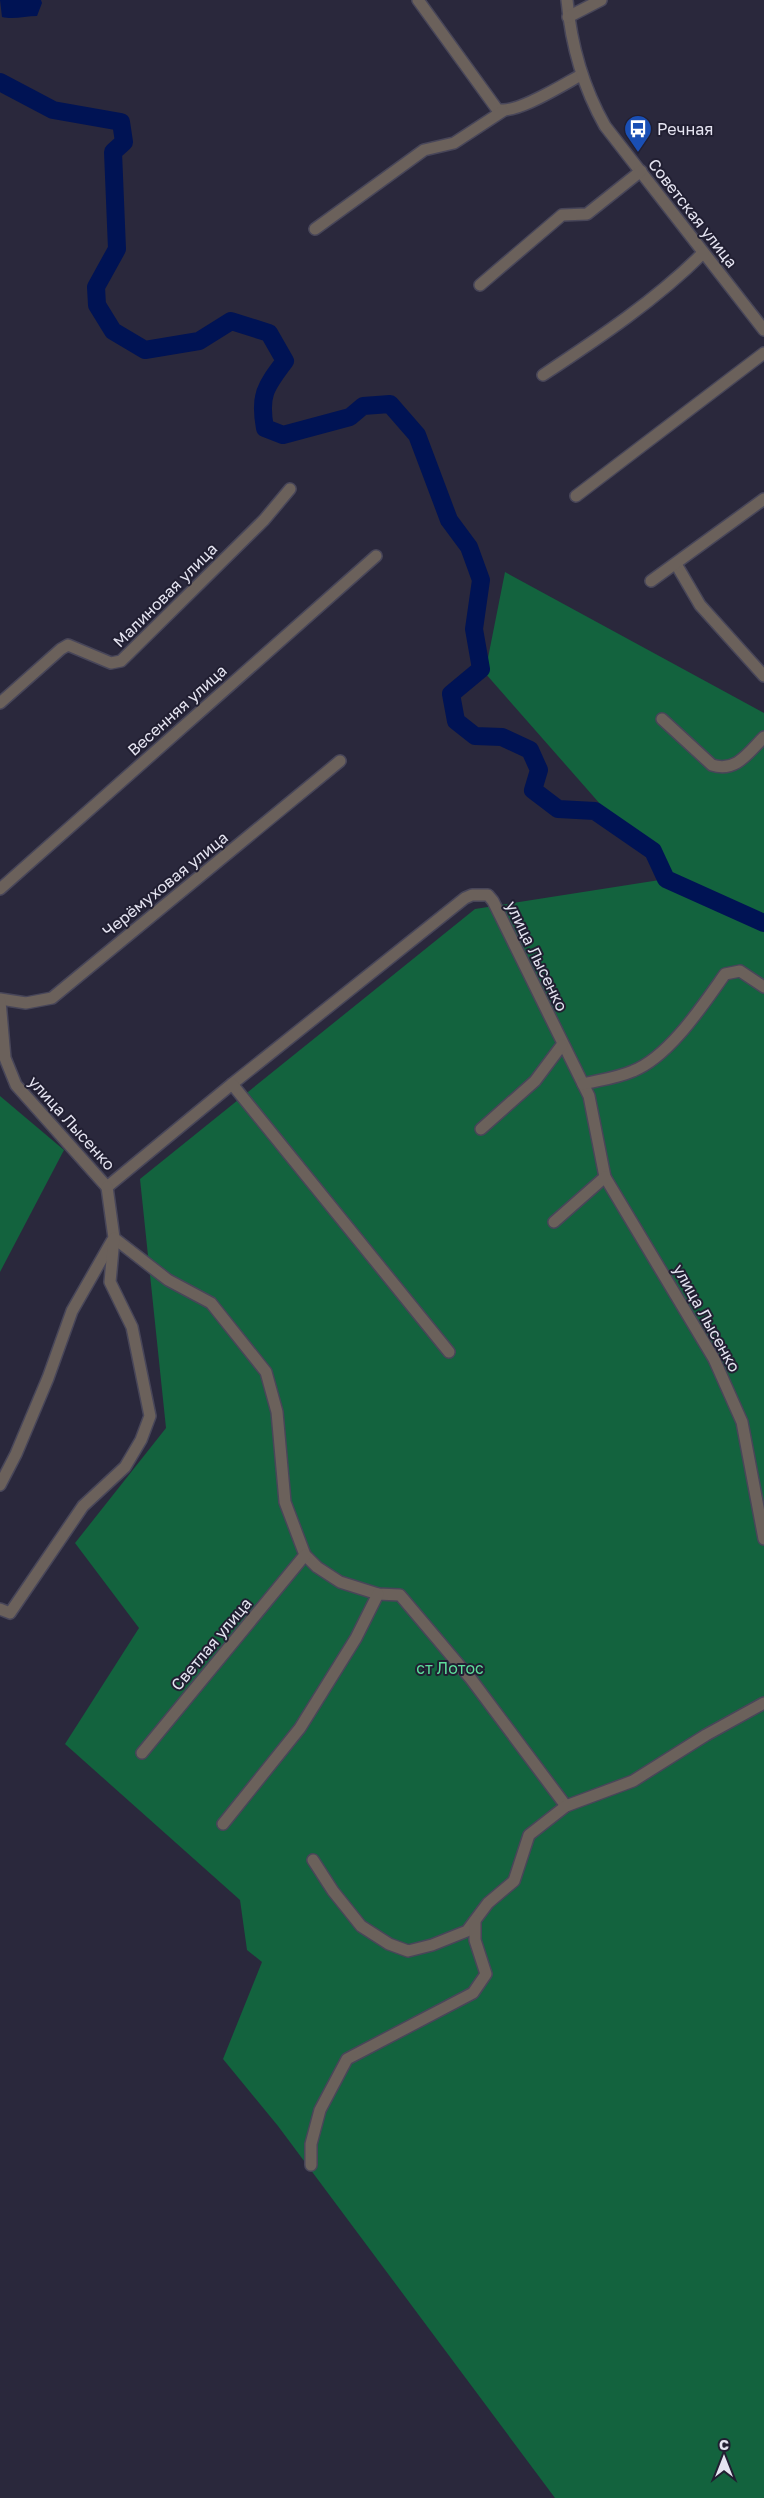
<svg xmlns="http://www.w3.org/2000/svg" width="764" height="2498" viewBox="0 0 764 2498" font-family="'Golos Text',sans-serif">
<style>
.green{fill:#13633e}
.water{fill:#001354}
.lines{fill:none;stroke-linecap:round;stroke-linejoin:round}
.river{stroke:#001354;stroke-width:18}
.minor-casing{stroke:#484659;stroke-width:14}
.minor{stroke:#6b615b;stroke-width:11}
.labels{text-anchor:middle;stroke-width:4;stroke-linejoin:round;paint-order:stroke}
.poi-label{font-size:16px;fill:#e5e4f1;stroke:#211f32;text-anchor:start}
.street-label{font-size:16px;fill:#e5e4f1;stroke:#211f32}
.park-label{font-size:16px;fill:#5edf9c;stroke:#211f32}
</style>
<rect width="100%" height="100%" fill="#2a283c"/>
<!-- green -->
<g class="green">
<polygon points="505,572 764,713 764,2498 555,2498 278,2126 223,2059 262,1962 247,1950 240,1900 65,1744 139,1628 75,1543 166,1428 140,1179 475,909 666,879 485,673"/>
<polygon points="0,1096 64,1150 0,1272"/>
</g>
<!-- water -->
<path class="water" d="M0 0H41L42 3 37 16C26 16 13 20 2 17Z"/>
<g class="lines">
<!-- river -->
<path class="river" d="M0 82 53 110 121 122 124 142 113 152 117 249 96 287 97 305 113 331 145 350 199 341 231 321 269 333 285 361C265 387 259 396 265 428L283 435 350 417 363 406 390 404 417 435 449 520 469 547 481 580 474 629 481 669 451 694 456 721 475 736 502 737 530 750 539 770 533 790 558 809 595 811 653 851 666 879 764 923"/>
<defs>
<g id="minor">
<path d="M418 0 497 109C514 116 564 84 581 75"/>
<path d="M567 0C571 44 583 87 605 126L764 330"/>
<polyline points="568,17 601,0"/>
<polyline points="315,229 424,150 454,143 503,111"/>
<polyline points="480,285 562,215 587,214 641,171"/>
<path d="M543 375C599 338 656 300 703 253"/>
<polyline points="576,496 764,353"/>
<polyline points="676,564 700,605 764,676"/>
<polyline points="651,581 764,499"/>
<polyline points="0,703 61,649 68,645 111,663 121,661 264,520 290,489"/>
<path d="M662 719 712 765C736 773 749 752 764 737"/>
<polyline points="0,889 376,556"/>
<polyline points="0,999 26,1003 52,998 340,761"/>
<polyline points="0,1001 5,1058 16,1085 107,1187 232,1084 465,898 472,895 488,895 493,901 589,1096 605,1177 714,1359 742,1422 764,1539"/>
<polyline points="232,1084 449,1352"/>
<path d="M583 1084C600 1080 617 1078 633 1071 669 1057 703 1005 725 974L740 971 764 987"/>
<polyline points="481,1129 535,1081 562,1045"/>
<polyline points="107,1187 114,1238 168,1280 211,1303 266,1372 277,1412 285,1502 305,1555 317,1567 340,1582 378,1594 400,1595 471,1679 566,1806"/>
<polyline points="554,1222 605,1177"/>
<polyline points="0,1485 16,1454 48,1378 72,1311 112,1241"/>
<polyline points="0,1609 10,1613 83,1506 125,1467 141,1440 150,1416 132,1327 110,1282 114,1238"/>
<polyline points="142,1753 305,1555"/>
<polyline points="223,1824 300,1728 356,1638 378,1594"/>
<polyline points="313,1860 333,1891 361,1926 389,1944 408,1951 432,1945 467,1931 488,1903 514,1881 529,1835 566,1806 633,1781 706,1735 764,1703"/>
<polyline points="311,2165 311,2144 320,2110 347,2059 473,1993 486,1974 475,1940 475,1921"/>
</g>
</defs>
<!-- minor casing -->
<use href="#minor" class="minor-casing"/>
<!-- minor -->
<use href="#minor" class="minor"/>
</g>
<!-- icons -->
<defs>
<symbol id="bus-pin" viewBox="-11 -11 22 30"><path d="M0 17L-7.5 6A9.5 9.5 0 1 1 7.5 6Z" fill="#1a4fb4" stroke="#211f32"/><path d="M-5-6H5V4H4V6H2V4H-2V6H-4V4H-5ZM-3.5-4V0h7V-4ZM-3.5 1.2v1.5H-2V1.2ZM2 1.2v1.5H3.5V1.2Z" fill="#fff"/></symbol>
</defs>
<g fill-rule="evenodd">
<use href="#bus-pin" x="622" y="113" width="32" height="43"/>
</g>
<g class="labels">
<!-- poi labels -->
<g class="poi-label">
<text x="657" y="135">Речная</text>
</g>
<!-- street labels -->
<g class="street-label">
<text transform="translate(693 213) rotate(52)" y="6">Советская улица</text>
<text transform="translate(165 595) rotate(-45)" y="6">Малиновая улица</text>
<text transform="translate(177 710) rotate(-42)" y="6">Весенняя улица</text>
<text transform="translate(165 884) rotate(-39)" y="6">Черёмуховая улица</text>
<text transform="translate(537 956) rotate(64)" y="6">улица Лысенко</text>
<text transform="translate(72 1123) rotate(48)" y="6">улица Лысенко</text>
<text transform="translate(707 1318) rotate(61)" y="6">улица Лысенко</text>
<text transform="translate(211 1644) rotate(-50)" y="6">Светлая улица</text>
</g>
<!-- park labels -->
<g class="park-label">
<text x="450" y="1674">ст Лотос</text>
</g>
</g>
<!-- north arrow -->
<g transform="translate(724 2458)" stroke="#211f32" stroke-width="4" paint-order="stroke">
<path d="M0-4L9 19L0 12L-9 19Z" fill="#e5e4f1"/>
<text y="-8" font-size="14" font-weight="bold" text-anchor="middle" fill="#e5e4f1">С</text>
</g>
</svg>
